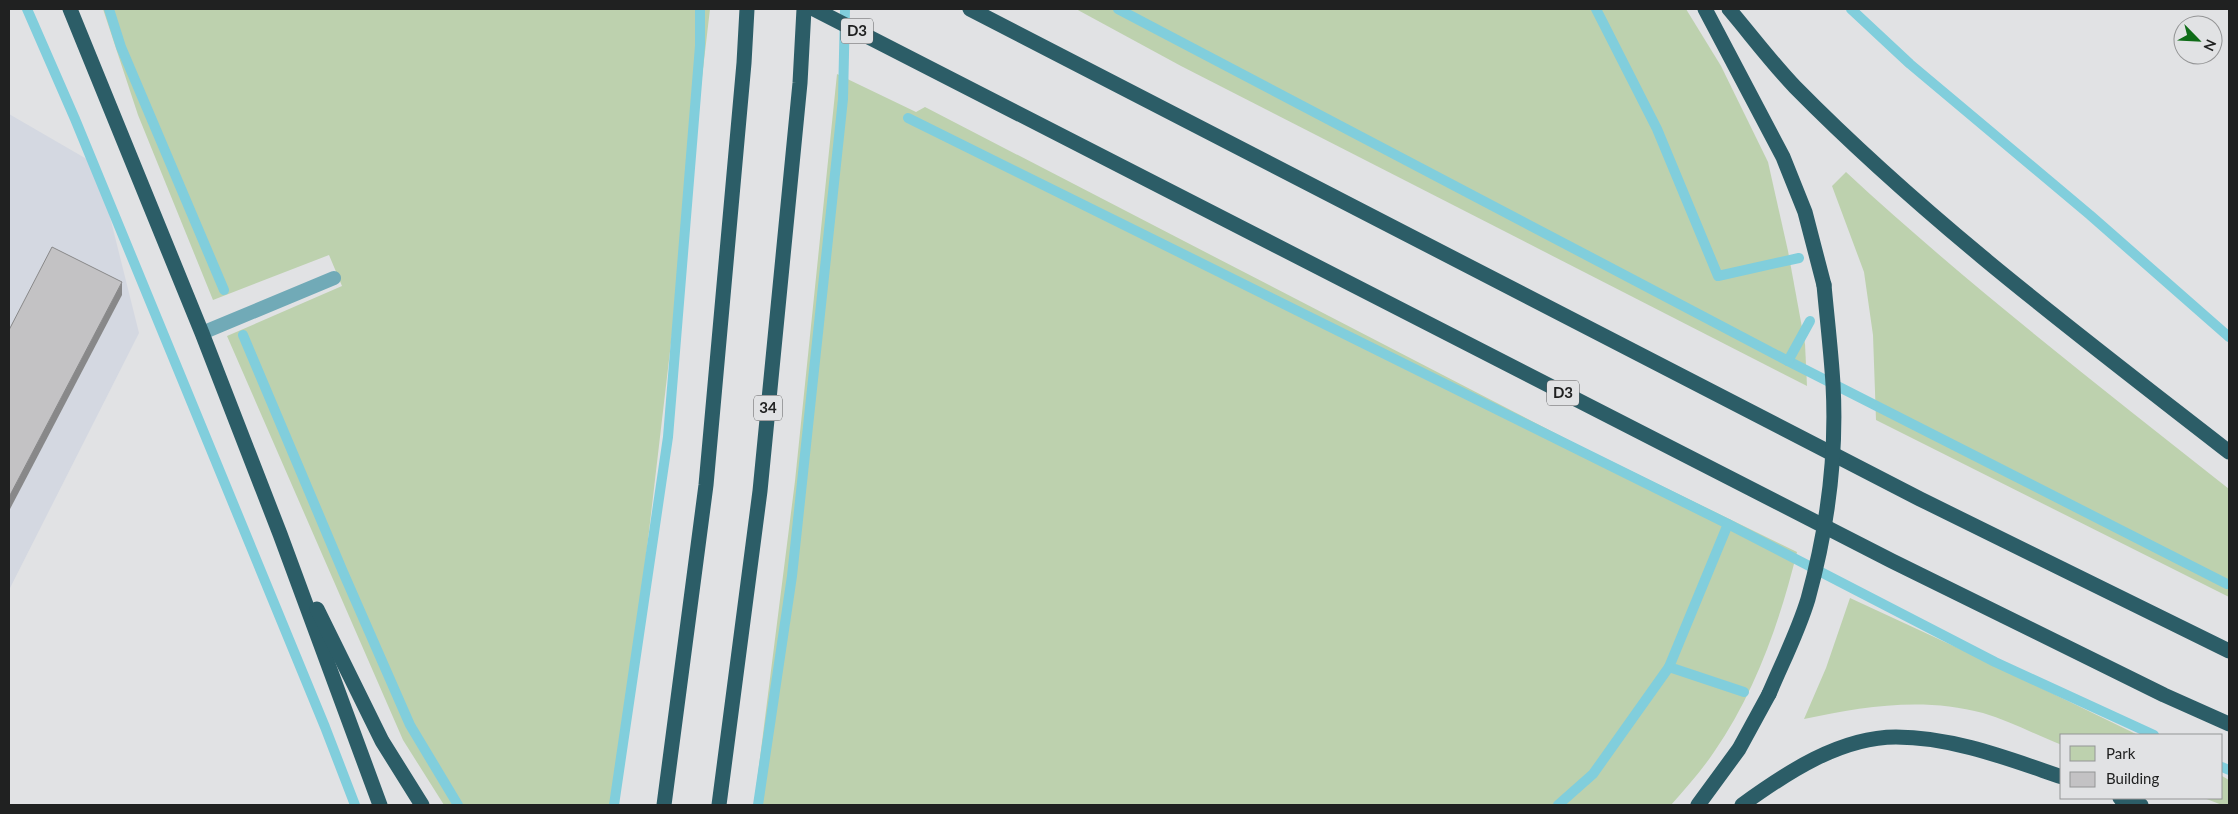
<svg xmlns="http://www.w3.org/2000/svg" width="2238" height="814" viewBox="0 0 2238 814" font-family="Lato,sans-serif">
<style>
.built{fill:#d4d8e1}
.green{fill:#bdd1ae}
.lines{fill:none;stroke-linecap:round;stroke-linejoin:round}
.stream{stroke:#81cedc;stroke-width:10}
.lane{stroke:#71aab7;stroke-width:14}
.highway{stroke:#2c5d67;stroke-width:15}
.highway-bridge{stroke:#2c5d67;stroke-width:15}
.shaded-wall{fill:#888889}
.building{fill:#c3c2c4;stroke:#888889}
.labels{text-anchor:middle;stroke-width:4.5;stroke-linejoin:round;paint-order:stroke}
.shield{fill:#e1e2e4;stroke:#5a5b5c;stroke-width:1}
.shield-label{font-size:15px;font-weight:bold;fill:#202121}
</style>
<rect width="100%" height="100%" fill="#e1e2e4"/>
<!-- built -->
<polygon class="built" points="9,114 97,165 139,333 9,590"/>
<!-- green -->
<g class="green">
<polygon points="103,9 710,9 617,805 444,805 403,740 227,336 342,286 329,255 213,300 138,115"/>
<polygon points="1076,9 1686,9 1721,66 1768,162 1788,251 1805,344 1807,386 1181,66"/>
<path d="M837 74 916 112 925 107 1580 446 1797 552C1780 621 1755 693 1714 752 1702 770 1686 788 1671 805H754L795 481Z"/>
<path d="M1846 172C1968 285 2099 386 2229 489V597L1876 420 1873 335 1864 272 1832 186Z"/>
<path d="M1850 598 1986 661 2138 735H2062V745C2036 735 2010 721 1983 713 1924 697 1863 706 1804 719L1826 668Z"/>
<polygon points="2222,776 2229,780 2229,805 2222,805 2204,798 2222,798"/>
</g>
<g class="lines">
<!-- stream -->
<g class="stream">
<polyline points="27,9 75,119 325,727 355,805"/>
<polyline points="109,9 121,47 224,290"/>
<polyline points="1118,9 1788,361 2227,584"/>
<polyline points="1596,9 1657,129 1718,276 1799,258"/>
<polyline points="1851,9 1910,64 2090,215 2229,337"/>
<polyline points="908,118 1728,524 1995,662 2154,735"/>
<polyline points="243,335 343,572 410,725 458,805"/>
<polyline points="1788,361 1810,321"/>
<polyline points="1728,524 1669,667 1744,692"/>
<polyline points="2222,767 2229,770"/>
<polyline points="614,805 668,437 700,46 700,9"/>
<polyline points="758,805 792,576 843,99 845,9"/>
<polyline points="1558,805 1593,774 1669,667"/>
</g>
<!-- lane -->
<polyline class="lane" points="202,333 334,278"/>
<!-- highway -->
<g class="highway">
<polyline points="70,9 202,333 280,534 380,805"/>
<polyline points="814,9 1892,561 2164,695 2229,724"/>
<polyline points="970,9 1920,499 2229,651"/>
<polyline points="1705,9 1783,157 1805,212 1824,285"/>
<path d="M1729 9C1751 35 1772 63 1795 87 1928 222 2080 336 2229 452"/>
<polyline points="317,609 382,741 422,805"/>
<polyline points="2120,798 2141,805"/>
<polyline points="664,805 706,485 744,63 747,9"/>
<polyline points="719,805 760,491 800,83 804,9"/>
<polyline points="1698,805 1739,749 1769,694"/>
<path d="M1742 805C1786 773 1840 737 1896 737 1953 737 2009 759 2062 777"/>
</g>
<!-- highway-bridge -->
<path class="highway-bridge" d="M1769 694C1782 663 1798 632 1808 599 1827 530 1837 456 1833 384 1831 351 1827 318 1824 285"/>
</g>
<!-- shaded-wall -->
<polygon class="shaded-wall" points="122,282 122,295 9,511 9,497"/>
<!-- building -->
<polygon class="building" points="52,247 122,282 9,497 9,330"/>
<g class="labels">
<!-- shield labels -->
<g class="shield">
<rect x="841" y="18.5" width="32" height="25" rx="4"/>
<rect x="1547" y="380.5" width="32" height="25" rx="4"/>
<rect x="754" y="395.5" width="28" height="25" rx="4"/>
</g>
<g class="shield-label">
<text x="857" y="36">D3</text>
<text x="1563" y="398">D3</text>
<text x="768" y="413">34</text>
</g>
</g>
<!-- border -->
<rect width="2238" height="814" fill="none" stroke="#202121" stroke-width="20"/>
<!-- legend -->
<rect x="2060" y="734" width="162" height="65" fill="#e1e2e4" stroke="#949596"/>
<rect x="2070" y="746" width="25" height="15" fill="#bdd1ae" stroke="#949596"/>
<text x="2106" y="759" font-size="15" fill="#202121">Park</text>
<rect x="2070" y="772" width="25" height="15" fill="#c3c2c4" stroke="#949596"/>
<text x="2106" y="784" font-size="15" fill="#202121">Building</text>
<!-- north arrow -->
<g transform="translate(2198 40) rotate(114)"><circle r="24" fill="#e1e2e4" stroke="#949596"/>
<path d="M0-4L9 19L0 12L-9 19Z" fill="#0f6c18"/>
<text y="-8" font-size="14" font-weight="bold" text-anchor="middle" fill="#202121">N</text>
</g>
</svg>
